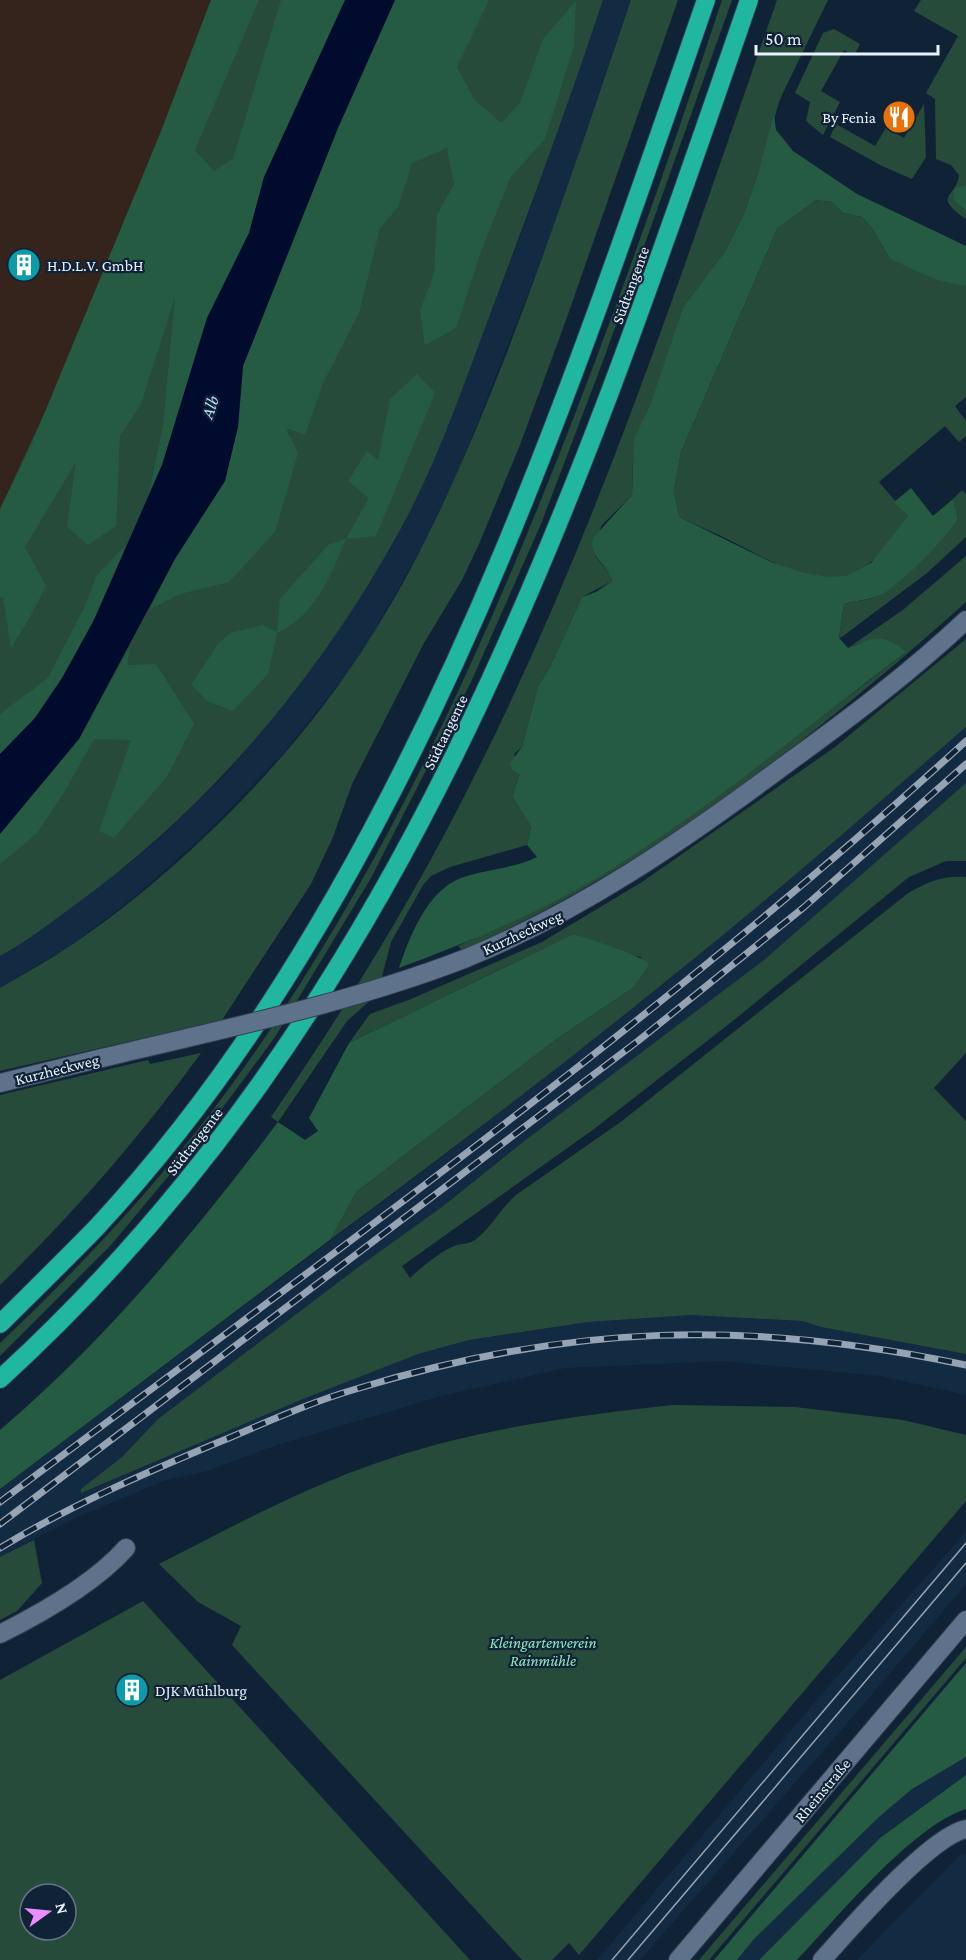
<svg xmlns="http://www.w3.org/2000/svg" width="966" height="1960" viewBox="0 0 966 1960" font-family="'Crimson Pro',serif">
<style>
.built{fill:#132a43}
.industrial{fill:#35241c}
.green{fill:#274b3a;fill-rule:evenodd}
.forest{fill:#255b43}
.water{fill:#010b2d}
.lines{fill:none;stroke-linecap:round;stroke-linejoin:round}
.street-casing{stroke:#333e4e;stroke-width:20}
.secondary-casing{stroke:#333e4e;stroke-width:20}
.highway-casing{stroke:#333e4e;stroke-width:20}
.street{stroke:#5e738b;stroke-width:18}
.secondary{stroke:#5e738b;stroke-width:18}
.highway{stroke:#20b6a0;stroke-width:18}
.tram{stroke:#96a3b2;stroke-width:1.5}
.rail-casing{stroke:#96a3b2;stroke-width:7}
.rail{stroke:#102336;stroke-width:4.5;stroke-dasharray:14;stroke-linecap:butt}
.street-bridge-casing{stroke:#333e4e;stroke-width:20;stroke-linecap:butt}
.street-bridge{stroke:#5e738b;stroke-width:18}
.labels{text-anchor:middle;stroke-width:4.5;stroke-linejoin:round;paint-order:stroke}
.poi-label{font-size:16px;fill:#e8f1fd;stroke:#102336;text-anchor:start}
.street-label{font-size:16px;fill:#e8f1fd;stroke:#102336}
.park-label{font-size:16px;font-style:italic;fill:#93e7bd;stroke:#102336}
.water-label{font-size:18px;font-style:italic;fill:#bdd4fb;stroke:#102336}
</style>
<rect width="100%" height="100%" fill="#102336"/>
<!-- built -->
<g class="built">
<polygon points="603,0 631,0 556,222 454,483 434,526 375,630 346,675 282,755 200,839 133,898 73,944 0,988 0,956 42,928 124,868 161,837 224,776 315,662 376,568 407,517 449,423 528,216"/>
<polygon points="966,727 966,783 846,890 764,960 683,1023 523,1142 442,1207 361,1265 158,1419 122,1457 81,1489 82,1493 303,1399 418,1354 469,1340 588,1322 691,1315 802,1321 821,1327 966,1354 966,1395 881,1376 722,1361 566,1368 441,1396 277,1445 207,1471 166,1480 75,1518 0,1557 0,1489 450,1151 649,996 746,916"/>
<polygon points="966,1532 966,1584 850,1720 640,1960 597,1960 826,1689"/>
<polygon points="966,1757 966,1775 880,1838 759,1960 737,1960 753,1940 879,1817 912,1789"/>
<polygon points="966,1854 966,1960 857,1960 960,1855"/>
</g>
<!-- industrial -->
<polygon class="industrial" points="0,0 211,0 160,134 49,403 0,509"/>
<!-- green -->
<g class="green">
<path d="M211 0H603C568 105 530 209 491 312 465 381 441 452 407 517 326 669 212 807 72 907 49 924 26 942 0 956V509L49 403 160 134Z"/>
<path d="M631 0H678L566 320 520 445 479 544 462 580 424 643 352 784 333 837 311 884 222 1020 0 1071V988C24 974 49 960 73 944 173 876 278 773 347 673 415 576 461 469 504 360 550 241 590 121 631 0Z"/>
<path d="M722 0H732L603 361 541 524 471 682 371 878 275 1037 201 1137 111 1245 0 1356V1343C75 1272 146 1197 209 1115 360 917 466 689 557 460 617 308 671 155 722 0Z"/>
<path d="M777 0H828L780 99 757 177 743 216 726 250 683 307 633 460 632 495 601 526 595 556 611 575 612 581 582 597 549 669 538 686 522 747 514 754 520 774 512 796 531 827 527 845 450 867 431 876 423 885 391 942 379 988 373 998 347 1021 278 1122 271 1117C349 1003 421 886 482 761 603 517 687 257 777 0Z"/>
<path d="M921 0H966V185L956 188 962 208 966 211V219C931 194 957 198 959 175L951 165 936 159 935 99 926 93 958 36 914 11Z"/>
<polygon points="834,29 860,44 854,56 844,50 821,91 840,102 823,135 806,121 810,102 795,93 823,33"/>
<polygon points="924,104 926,157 912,179 882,166 830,137 836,124 875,146 886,128 904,138"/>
<path d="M816 200 831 202 843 213 862 217 872 228 890 259 966 286V397L955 406 966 421V436L959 442 945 426 879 482 908 516C894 539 873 568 846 576 808 587 757 553 725 538 710 530 694 525 679 517L674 490 681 452 777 229Z"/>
<path d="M962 490 966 494V537L927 573 839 639 844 604C855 601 867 600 876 597 894 590 948 535 958 519L953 499Z"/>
<path d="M966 556V602C814 738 649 868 462 950L458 946 604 873 745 776 905 653C889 635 868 639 848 648L904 609Z"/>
<path d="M966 639V727C893 790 821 854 746 916 611 1028 472 1135 331 1239L356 1192 558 1038 633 988 641 957 624 954 573 934 349 1043 370 1014 411 999 542 942 642 882 835 747Z"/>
<path d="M966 783V861H946L909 877 734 1020 594 1129 402 1266 410 1278C423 1266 436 1255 452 1247 459 1243 468 1245 475 1240 492 1227 500 1209 516 1195L622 1121 907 894C926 882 943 875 966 877V1053L934 1088 966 1121V1354L821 1327 802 1321 691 1315 588 1322 469 1340 418 1354 303 1399 81 1493V1489L122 1457 158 1419 361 1265 442 1207 523 1142 764 960Z"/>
<path d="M201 1053C141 1136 74 1213 0 1285V1095L148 1060 150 1064Z"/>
<path d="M673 1405 795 1407 903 1420 966 1435V1501L579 1955 569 1943 552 1960H522L232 1645 241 1626 198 1602 159 1564C239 1523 318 1480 404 1454 491 1427 582 1415 673 1405Z"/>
<polygon points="34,1540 42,1583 17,1611 0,1620 0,1557"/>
<path d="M143 1601 470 1960H0V1680ZM30 1894H66V1930H30Z"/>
<polygon points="966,1647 966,1658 709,1960 699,1960"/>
</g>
<!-- forest -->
<g class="forest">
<polygon points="211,0 259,0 195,150 214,171 233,159 281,0 345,0 264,177 249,233 207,318 162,465 149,493 163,426 175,297 141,404 120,436 116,526 88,545 67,527 76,462 25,547 46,586 29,619 11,648 3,597 0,599 0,509 30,448 160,134"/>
<polygon points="395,0 489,0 457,67 474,99 501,123 520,103 543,39 576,1 574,46 545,139 510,178 480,254 456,328 425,345 420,310 434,275 437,215 454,184 447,148 412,163 398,207 380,228 359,313 323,383 305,435 286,428 298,453 275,532 229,582 180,594 150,609 238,427 243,366 338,128"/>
<path d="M774 114 776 130 793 151 857 194 966 246V286L937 280 890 259 872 228 862 217 843 213 831 202 816 200 777 229 681 452 674 490 679 517 771 562 804 573 828 577 846 576 871 563 908 516 894 502 911 488 933 516 953 499 958 519C947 537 896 590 876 597 866 600 854 601 844 604L839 638 848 648C873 638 883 632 906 652 807 727 711 808 605 873 541 912 469 942 399 968 410 936 427 891 461 878 486 869 513 869 537 857L527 845 531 827 512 796 520 774 512 770 510 763 522 747 538 686 549 669 582 597 596 592 612 581C609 564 588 558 593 538L632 495 634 439 650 406 683 307 726 250 743 216 757 177Z"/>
<polygon points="966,185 966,211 953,199 955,188"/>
<path d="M417 374 435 393 376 536 346 539C330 577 316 615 277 633L268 674 233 711 207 701 191 685 218 644 230 633 263 625 277 632 280 599 328 545 346 539 369 498 348 481 367 451 378 460 390 399Z"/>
<path d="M126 545C101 605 76 665 35 717 25 730 12 742 0 754V714L48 678 84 608 97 575Z"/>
<polygon points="130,647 127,665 156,664 194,724 168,775 114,838 99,831 131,740 94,739 65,791 37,833 0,864 0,834 79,739"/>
<path d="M573 934C589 939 640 955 649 964L633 988 558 1038 356 1192 331 1239 0 1489V1430C107 1339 194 1233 278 1122L305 1140 318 1131 309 1118 349 1043Z"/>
<polygon points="966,1663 966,1757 912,1789 879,1817 753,1940 737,1960 714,1960"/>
<path d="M966 1775V1809C912 1826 838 1917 797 1960H759L880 1838Z"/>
</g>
<!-- water -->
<polygon class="water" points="345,0 395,0 338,128 243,366 238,427 225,481 175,559 79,739 0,834 0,754 35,718 62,678 94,620 162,465 207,318 249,233 264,177"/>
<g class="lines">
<defs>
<g id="street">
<path d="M464 959C582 911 684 840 785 765 847 720 910 673 966 620"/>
<polyline points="0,1083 102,1058"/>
<path d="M0 1634C42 1613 95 1583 126 1548"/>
<path d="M822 1960C849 1930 930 1836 966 1829"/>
</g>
<polyline id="secondary" points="678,1960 966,1620"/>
<g id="highway">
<path d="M0 1324C32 1292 65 1260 97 1227 158 1161 216 1086 265 1011 469 700 585 348 706 0"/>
<path d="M0 1379C407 1008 575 505 749 0"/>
</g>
</defs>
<!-- street casing -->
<use href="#street" class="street-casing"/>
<!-- secondary casing -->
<use href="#secondary" class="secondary-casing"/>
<!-- highway casing -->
<use href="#highway" class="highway-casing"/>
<!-- street -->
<use href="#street" class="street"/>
<!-- secondary -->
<use href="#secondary" class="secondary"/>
<!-- highway -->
<use href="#highway" class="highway"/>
<!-- tram -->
<g class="tram">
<polyline points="612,1960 966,1543"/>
<polyline points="628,1960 966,1563"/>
</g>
<defs>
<g id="rail">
<path d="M0 1502C328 1256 663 1018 966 741"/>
<polyline points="0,1524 638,1041 803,908 966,764"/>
<path d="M0 1548C71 1505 147 1472 224 1440 267 1422 311 1402 356 1389 569 1324 749 1319 966 1365"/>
</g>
</defs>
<!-- rail casing -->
<use href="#rail" class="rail-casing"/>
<!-- rail -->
<use href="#rail" class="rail"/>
<defs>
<path id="street-bridge" d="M102 1058C223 1029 347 1004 464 959"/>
</defs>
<!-- street-bridge casing -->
<use href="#street-bridge" class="street-bridge-casing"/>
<!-- street-bridge -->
<use href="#street-bridge" class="street-bridge"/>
</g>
<!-- icons -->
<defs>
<symbol id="restaurant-disc" viewBox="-11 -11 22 22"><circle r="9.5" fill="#e8710a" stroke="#102336"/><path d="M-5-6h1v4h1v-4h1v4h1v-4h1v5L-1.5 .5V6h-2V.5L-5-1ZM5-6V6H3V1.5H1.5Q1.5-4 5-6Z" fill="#fff"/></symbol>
<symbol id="building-disc" viewBox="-11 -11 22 22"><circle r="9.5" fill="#0f9aa8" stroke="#102336"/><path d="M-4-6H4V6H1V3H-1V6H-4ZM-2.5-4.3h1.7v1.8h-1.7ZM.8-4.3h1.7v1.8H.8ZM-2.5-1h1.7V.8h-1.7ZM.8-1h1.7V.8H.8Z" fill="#fff"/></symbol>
</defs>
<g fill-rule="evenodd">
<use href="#restaurant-disc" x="880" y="98" width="38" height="38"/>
<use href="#building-disc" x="5" y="246" width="38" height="38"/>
<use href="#building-disc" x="113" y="1671" width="38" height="38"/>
</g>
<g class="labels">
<!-- poi labels -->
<g class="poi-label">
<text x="876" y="123" text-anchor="end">By Fenia</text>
<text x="47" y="271">H.D.L.V. GmbH</text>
<text x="155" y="1696">DJK Mühlburg</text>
</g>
<!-- street labels -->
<g class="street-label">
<text transform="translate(630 285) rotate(-70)" y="6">Südtangente</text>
<text transform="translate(445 732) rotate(-64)" y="6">Südtangente</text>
<text transform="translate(522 932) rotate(-25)" y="6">Kurzheckweg</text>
<text transform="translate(57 1069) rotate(-14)" y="6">Kurzheckweg</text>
<text transform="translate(194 1141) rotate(-52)" y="6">Südtangente</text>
<text transform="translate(822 1790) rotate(-50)" y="6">Rheinstraße</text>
</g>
<!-- park labels -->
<g class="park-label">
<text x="543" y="1648">Kleingartenverein<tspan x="543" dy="18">Rainmühle</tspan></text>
</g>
<!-- water labels -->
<g class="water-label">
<text transform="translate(210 407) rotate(-71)" y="6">Alb</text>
</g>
</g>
<!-- north arrow -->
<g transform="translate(48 1912) rotate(75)"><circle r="28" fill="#102336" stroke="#667586" stroke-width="1.5"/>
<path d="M0-4.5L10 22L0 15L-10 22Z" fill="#eb8dfc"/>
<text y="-9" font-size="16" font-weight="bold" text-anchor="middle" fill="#e8f1fd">N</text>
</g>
<!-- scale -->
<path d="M756 45v9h182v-9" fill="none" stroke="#e8f1fd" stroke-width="3"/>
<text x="765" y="45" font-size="18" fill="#e8f1fd" stroke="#102336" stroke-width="4.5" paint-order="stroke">50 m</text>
</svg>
